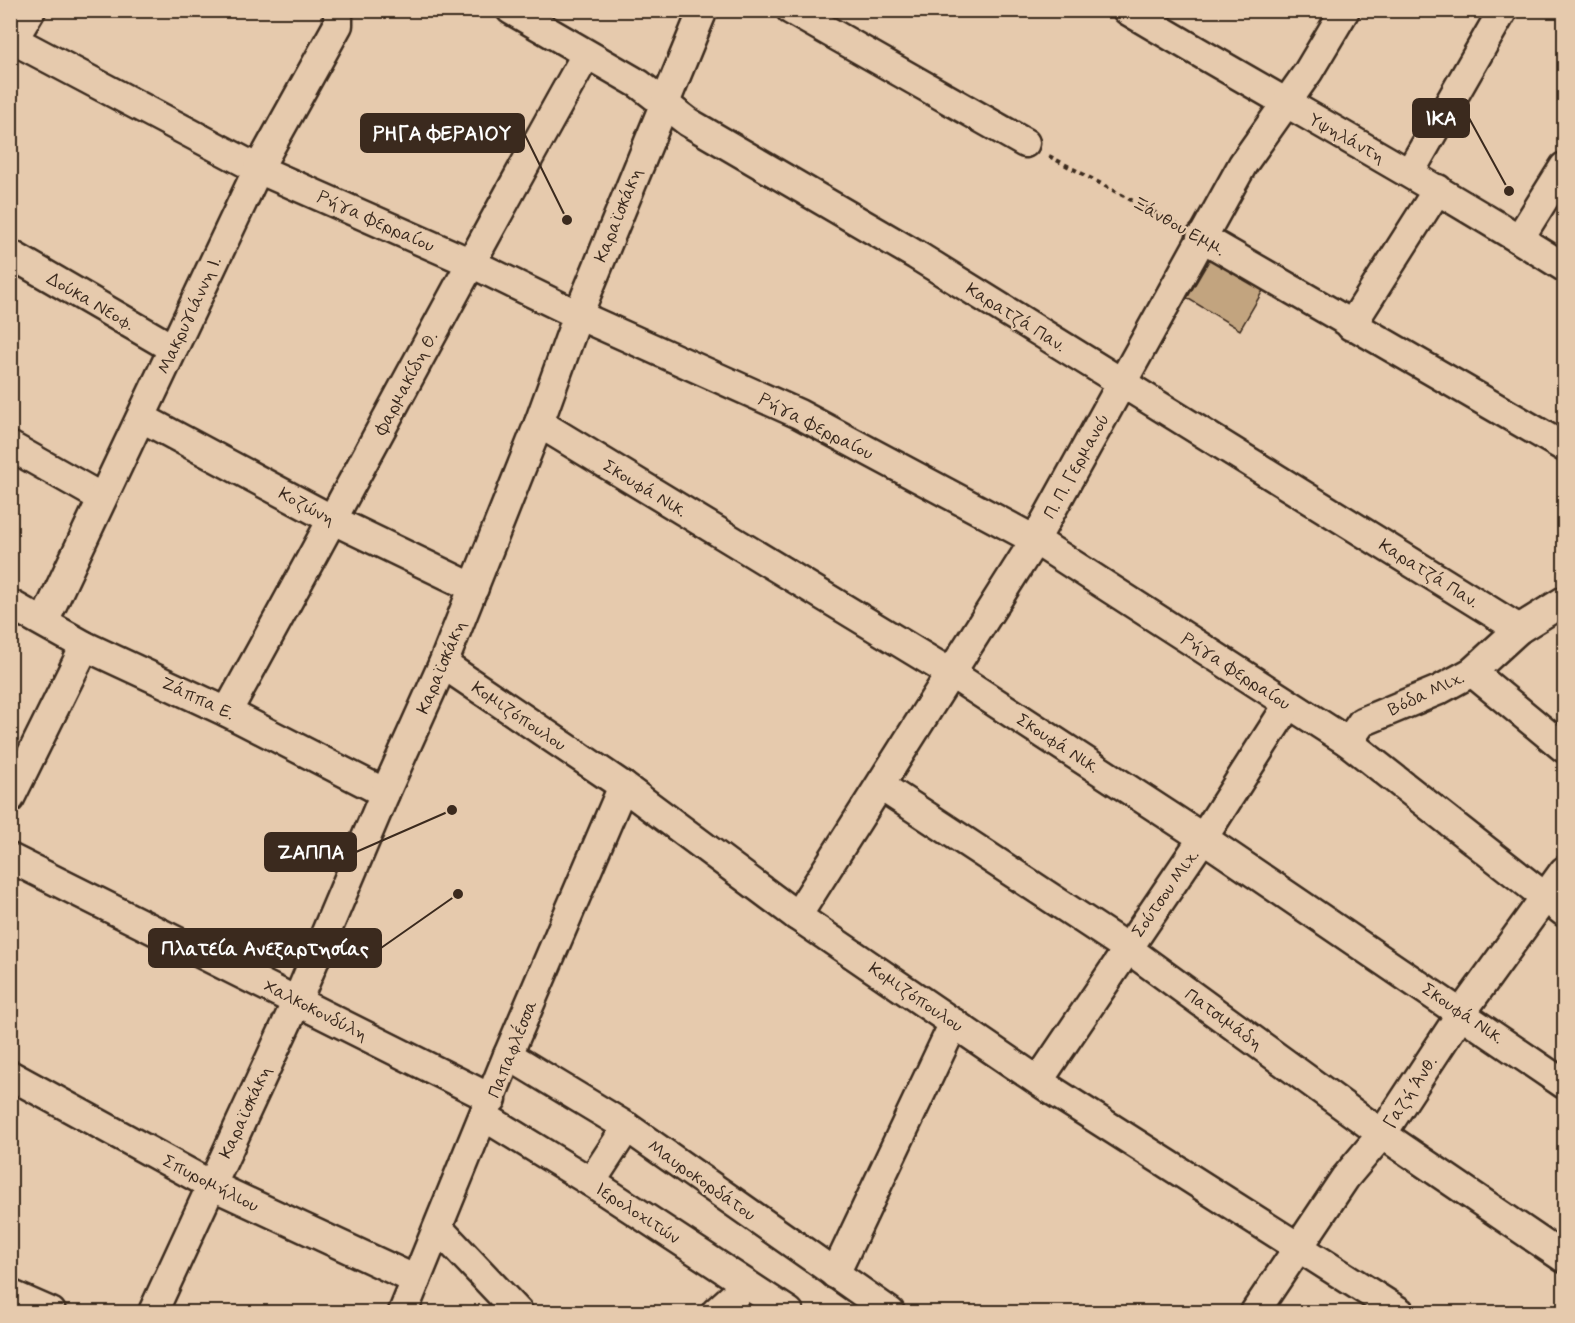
<svg xmlns="http://www.w3.org/2000/svg" width="1575" height="1323" viewBox="0 0 1575 1323" font-family="Mynerve,sans-serif">
<style>
.building{fill:#c2a47f;stroke:#3b2a1e;stroke-width:1.5}
.lines{fill:none;stroke-linecap:round;stroke-linejoin:round}
.minor-casing{stroke:#3b2a1e;stroke-width:33}
.path{stroke:#3b2a1e;stroke-width:4;stroke-dasharray:4.5 4.5;stroke-linecap:butt}
.minor{stroke:#e6caad;stroke-width:28}
.labels{text-anchor:middle;stroke-width:4.5;stroke-linejoin:round;paint-order:stroke}
.street-label{font-size:18px;fill:#3b2a1e;stroke:#e6caad}
.leader{fill:none;stroke:#3b2a1e;stroke-width:2}
.callout-dot{fill:#3b2a1e;stroke:#e6caad;stroke-width:2}
.callout{fill:#3b2a1e;stroke:#3b2a1e;stroke-width:2}
.callout-label{font-size:20px;text-anchor:middle;font-weight:bold;fill:#fff}
</style>
<rect width="100%" height="100%" fill="#e6caad"/>
<filter id="ink" filterUnits="userSpaceOnUse"><feTurbulence type="fractalNoise" baseFrequency=".0167" numOctaves="2"/><feDisplacementMap in="SourceGraphic" scale="12" xChannelSelector="R" yChannelSelector="G"/><feConvolveMatrix kernelMatrix="1 2 1 2 8 2 1 2 1" color-interpolation-filters="sRGB"/></filter>
<g filter="url(#ink)">
<!-- building -->
<polygon class="building" points="1215,250 1268,282 1240,330 1187,298"/>
<g class="lines">
<defs>
<g id="minor">
<polyline points="511,10 639,84 688,122 916,255 1519,629"/>
<polyline points="791,10 1025,143"/>
<path d="M1127 10C1273 97 1421 177 1564 267"/>
<polyline points="10,38 258,169 469,262 578,315 799,414 1035,540 1348,742 1564,912"/>
<polyline points="10,45 31,10"/>
<polyline points="1410,172 1503,10"/>
<polyline points="1201,237 1564,447"/>
<polyline points="1519,239 1564,167"/>
<polyline points="10,254 172,348"/>
<polyline points="1351,326 1438,189"/>
<polyline points="142,418 333,520 474,588"/>
<polyline points="539,423 952,674 1203,838 1564,1084"/>
<polyline points="10,446 102,498"/>
<polyline points="10,604 85,646 227,712 385,793"/>
<polyline points="44,622 258,169 338,25 338,10"/>
<polyline points="443,664 623,786 797,916 1050,1089 1400,1312"/>
<polyline points="1472,672 1564,748"/>
<path d="M227 712C348 494 463 273 586 55"/>
<polyline points="1348,742 1362,722 1439,690 1472,672 1519,629 1564,601"/>
<polyline points="881,786 1127,948 1382,1134 1564,1258"/>
<polyline points="10,798 85,646"/>
<polyline points="10,858 492,1099"/>
<polyline points="797,916 1035,540 1243,164 1308,72 1345,10"/>
<polyline points="508,1055 627,1127 890,1312"/>
<polyline points="10,1075 211,1185 416,1280"/>
<polyline points="1039,1080 1203,838 1288,705"/>
<polyline points="485,1117 591,1182 789,1312"/>
<polyline points="591,1182 627,1127"/>
<polyline points="438,1228 518,1312"/>
<polyline points="835,1274 954,1023"/>
<polyline points="10,1294 51,1312"/>
<polyline points="153,1312 297,1001 385,793 443,664 539,423 578,315 703,10"/>
<polyline points="403,1312 508,1055 623,786"/>
<polyline points="716,1312 746,1285"/>
<polyline points="1255,1312 1345,1178 1382,1134 1462,1012 1564,871"/>
</g>
</defs>
<!-- minor casing -->
<use href="#minor" class="minor-casing"/>
<!-- path -->
<polyline class="path" points="1049,156 1178,225"/>
<!-- minor -->
<use href="#minor" class="minor"/>
</g>
</g>
<g class="labels">
<!-- street labels -->
<g class="street-label">
<text transform="translate(1347 138) rotate(29)" y="6">Υψηλάντη</text>
<text transform="translate(618 215) rotate(-68)" y="6">Καραϊσκάκη</text>
<text transform="translate(376 221) rotate(24)" y="6">Ρήγα Φερραίου</text>
<text transform="translate(1179 226) rotate(29)" y="6">Ξάνθου Εμμ.</text>
<text transform="translate(91 301) rotate(30)" y="6">Δούκα Νεοφ.</text>
<text transform="translate(189 315) rotate(-65)" y="6">Μακρυγιάννη Ι.</text>
<text transform="translate(1016 317) rotate(32)" y="6">Καρατζά Παν.</text>
<text transform="translate(406 383) rotate(-62)" y="6">Φαρμακίδη Θ.</text>
<text transform="translate(816 426) rotate(27)" y="6">Ρήγα Φερραίου</text>
<text transform="translate(1076 466) rotate(-61)" y="6">Π. Π. Γερμανού</text>
<text transform="translate(645 488) rotate(31)" y="6">Σκουφά Νικ.</text>
<text transform="translate(307 506) rotate(28)" y="6">Κοζώνη</text>
<text transform="translate(1429 573) rotate(32)" y="6">Καρατζά Παν.</text>
<text transform="translate(441 667) rotate(-67)" y="6">Καραϊσκάκη</text>
<text transform="translate(1236 671) rotate(33)" y="6">Ρήγα Φερραίου</text>
<text transform="translate(1426 693) rotate(-25)" y="6">Βόδα Μιχ.</text>
<text transform="translate(198 698) rotate(25)" y="6">Ζάππα Ε.</text>
<text transform="translate(519 716) rotate(34)" y="6">Κομιζόπουλου</text>
<text transform="translate(1058 743) rotate(33)" y="6">Σκουφά Νικ.</text>
<text transform="translate(1165 893) rotate(-55)" y="6">Σούτσου Μιχ.</text>
<text transform="translate(916 997) rotate(34)" y="6">Κομιζόπουλου</text>
<text transform="translate(316 1010) rotate(27)" y="6">Χαλκοκονδύλη</text>
<text transform="translate(1463 1013) rotate(34)" y="6">Σκουφά Νικ.</text>
<text transform="translate(1224 1019) rotate(36)" y="6">Πατσιμάδη</text>
<text transform="translate(512 1049) rotate(-68)" y="6">Παπαφλέσσα</text>
<text transform="translate(1410 1092) rotate(-57)" y="6">Γαζή Άνθ.</text>
<text transform="translate(245 1112) rotate(-65)" y="6">Καραϊσκάκη</text>
<text transform="translate(702 1180) rotate(35)" y="6">Μαυροκορδάτου</text>
<text transform="translate(211 1183) rotate(27)" y="6">Σπυρομήλιου</text>
<text transform="translate(638 1213) rotate(33)" y="6">Ιερολοχιτών</text>
</g>
</g>
<!-- callouts -->
<path class="leader" d="M1509 191L1469 118M567 220L524 133M452 810L356 852M458 894L381 948"/>
<g class="callout-dot">
<circle cx="1509" cy="191" r="6"/>
<circle cx="567" cy="220" r="6"/>
<circle cx="452" cy="810" r="6"/>
<circle cx="458" cy="894" r="6"/>
</g>
<g class="callout">
<rect x="1413" y="99" width="56" height="38" rx="6"/>
<rect x="361" y="114" width="163" height="38" rx="6"/>
<rect x="265" y="833" width="91" height="38" rx="6"/>
<rect x="149" y="929" width="232" height="38" rx="6"/>
</g>
<g class="callout-label">
<text x="1441" y="125">ΙΚΑ</text>
<text x="442" y="140">ΡΗΓΑ ΦΕΡΑΙΟΥ</text>
<text x="311" y="859">ΖΑΠΠΑ</text>
<text x="265" y="955">Πλατεία Ανεξαρτησίας</text>
</g>
<!-- margin -->
<rect width="1575" height="1323" fill="none" stroke="#e6caad" stroke-width="36"/>
<rect x="18" y="18" width="1539" height="1287" fill="none" stroke="#3b2a1e" stroke-width="2" filter="url(#ink)"/>
</svg>
